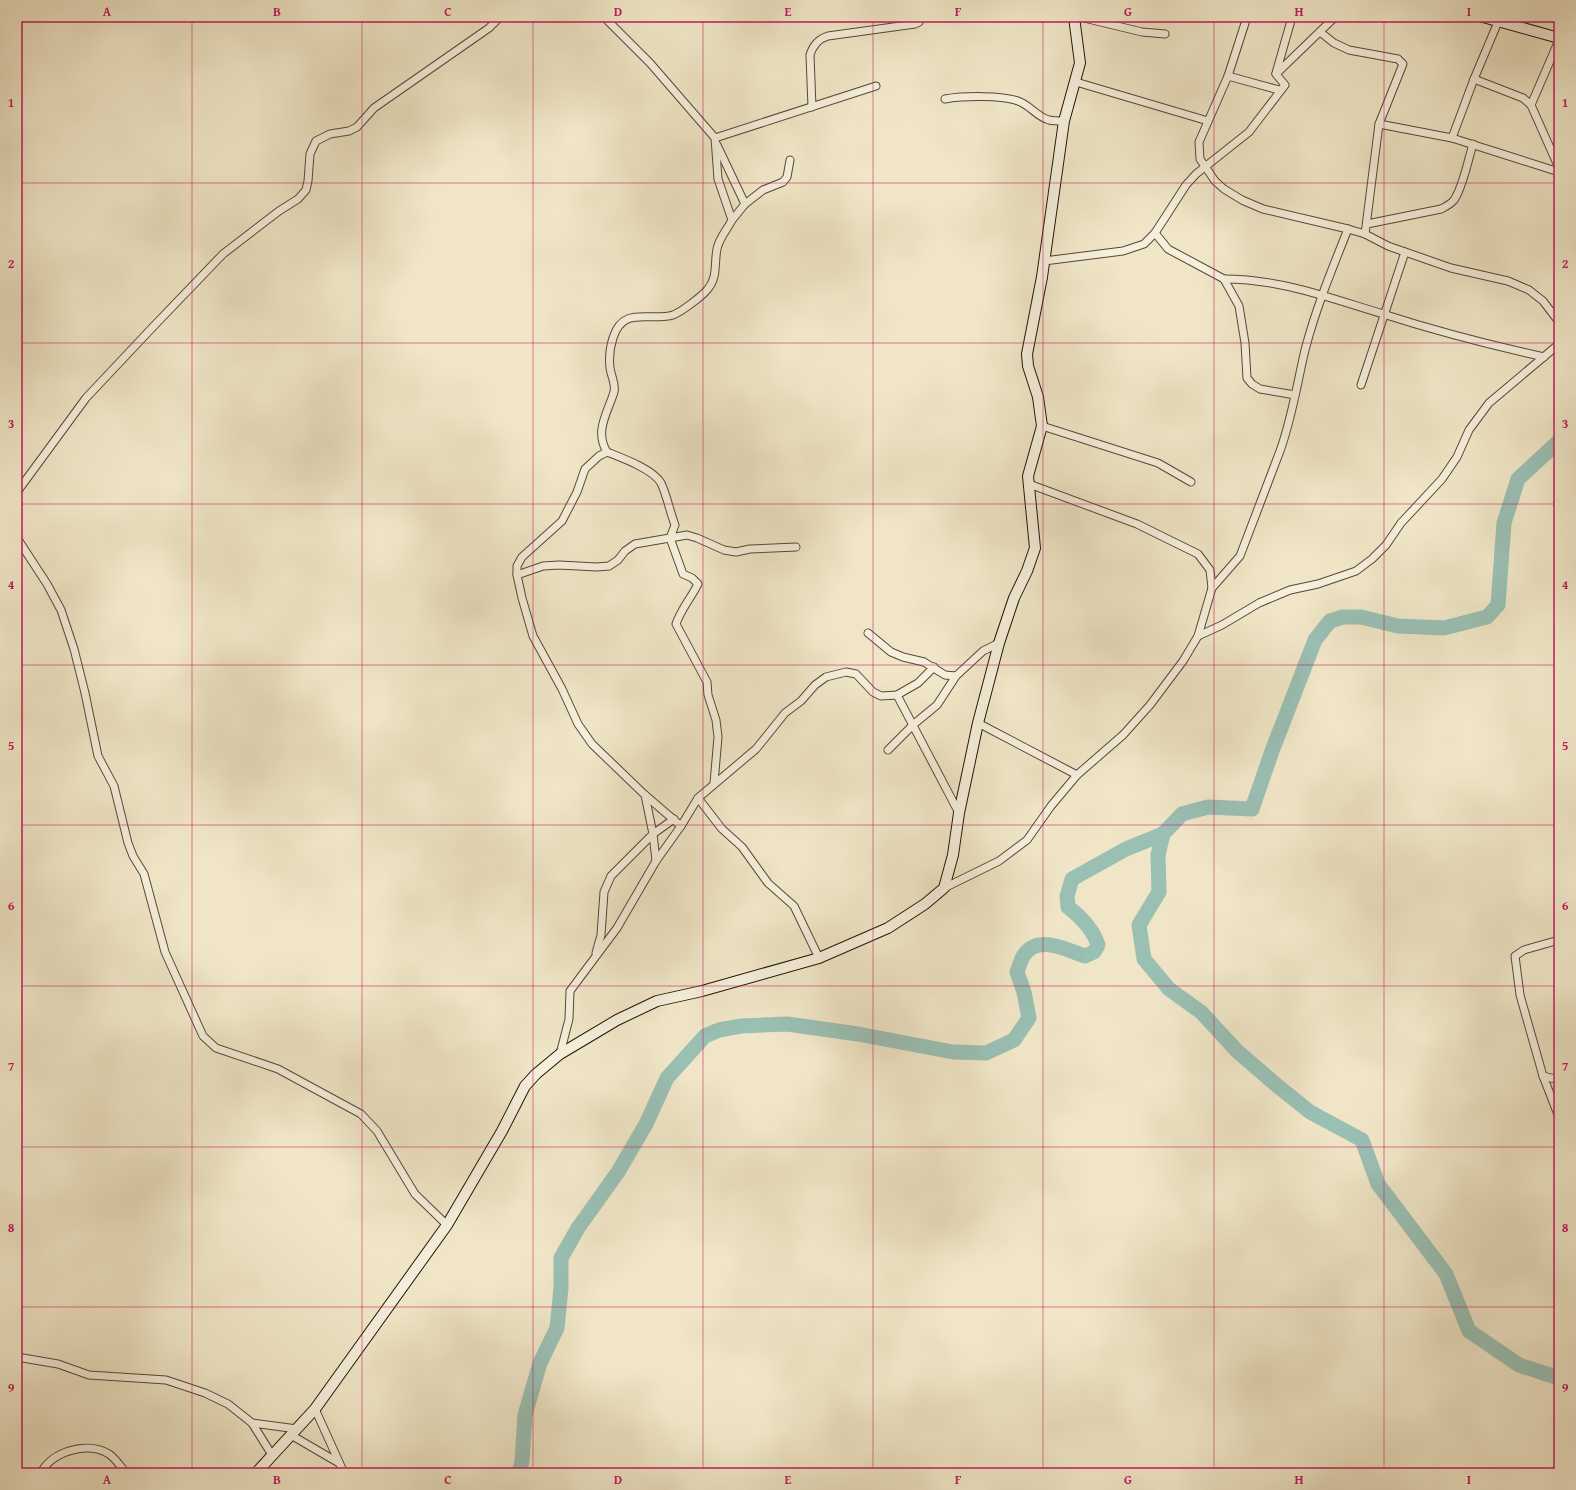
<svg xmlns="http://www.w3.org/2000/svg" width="1576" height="1490" viewBox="0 0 1576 1490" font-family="'Gentium Book Plus',serif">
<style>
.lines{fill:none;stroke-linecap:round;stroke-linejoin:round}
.river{stroke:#9ac0b4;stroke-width:15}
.street-casing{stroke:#554836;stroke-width:9}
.secondary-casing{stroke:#211405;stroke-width:12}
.street{stroke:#f5efdb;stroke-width:7}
.secondary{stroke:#f5efdb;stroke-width:10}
.grid{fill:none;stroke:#c2185b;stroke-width:1;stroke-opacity:0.55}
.neatline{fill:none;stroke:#c2185b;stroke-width:1.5}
.grid-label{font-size:13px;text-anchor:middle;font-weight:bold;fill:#c2185b}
</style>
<rect width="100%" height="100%" fill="#f0e6c7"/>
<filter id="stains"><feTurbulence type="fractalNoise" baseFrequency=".005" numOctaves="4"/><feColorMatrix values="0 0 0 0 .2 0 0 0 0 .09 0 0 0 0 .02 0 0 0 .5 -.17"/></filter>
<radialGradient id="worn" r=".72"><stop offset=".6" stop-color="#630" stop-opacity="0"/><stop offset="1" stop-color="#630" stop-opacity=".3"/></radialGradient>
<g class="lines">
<!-- river -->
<g class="river">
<polyline points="1559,441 1518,479 1504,523 1498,605 1487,617 1444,628 1398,626 1361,617 1343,617 1330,621 1315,640 1272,751 1252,809 1208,807 1182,814 1163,834 1158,855 1159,892 1139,925 1144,959 1169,989 1201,1012 1237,1051 1274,1083 1310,1112 1362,1140 1378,1184 1446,1274 1469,1331 1519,1365 1559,1378"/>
<path d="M519 1473 522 1462 525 1415 540 1363 557 1328 561 1288V1258L578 1228 618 1172 646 1124 667 1078 705 1036 719 1030 741 1026 787 1024 858 1034 953 1052 986 1053 1014 1040 1029 1018 1024 992 1017 972C1019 967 1021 959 1024 955 1038 934 1067 950 1085 956L1094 952 1098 945C1093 929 1081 917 1068 907L1067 896 1072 879 1126 849 1163 834"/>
</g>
<defs>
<g id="street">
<path d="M604 17 650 63 715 138 718 179 732 220C727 230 719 238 717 249 714 264 718 278 707 290 701 297 681 312 673 315 650 322 623 305 613 338 610 347 609 359 610 368 611 376 616 384 614 392 608 412 594 431 607 452L599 456 585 469 577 492 562 521 522 557 517 566V575L522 598 533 636 562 689 578 724 592 744 645 795 681 826"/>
<polyline points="1080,17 1142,32 1165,34"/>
<polyline points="1247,17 1228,76 1199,142 1200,159 1215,181 1224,189 1242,200 1263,209 1348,229 1365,234 1388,246 1451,268 1508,281 1529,290 1543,301 1559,322"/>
<polyline points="1320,32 1334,43 1349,50 1398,59 1403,64 1379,124 1365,234"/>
<polyline points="1559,40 1531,105 1559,168"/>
<polyline points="1276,73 1292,17"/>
<polyline points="1228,76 1279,90"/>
<polyline points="1474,79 1523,98 1531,105"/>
<polyline points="1076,82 1208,121"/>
<path d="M945 99C962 96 1002 95 1018 101 1030 105 1037 117 1049 120 1054 121 1060 121 1064 121"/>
<path d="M812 107 810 55C813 45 818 39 828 36L915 24 919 22 920 17"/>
<polyline points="1379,124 1452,138 1559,172"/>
<polyline points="715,138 876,86"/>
<polyline points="1452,138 1474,79 1498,22"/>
<polyline points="717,145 745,204 732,220"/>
<polyline points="745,204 763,190 783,182 787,177 790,160"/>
<path d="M1367 224 1441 209C1445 207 1451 204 1454 200 1463 187 1468 160 1473 144"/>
<polyline points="1155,233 1168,249 1224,279 1239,306 1245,343 1247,378 1252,384 1260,389 1295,395"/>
<polyline points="1044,261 1123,251 1144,244 1155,233 1186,185 1196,174 1249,132 1285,85 1276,74 1335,17"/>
<path d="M1224 279C1281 279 1330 298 1383 314 1436 331 1490 345 1544 357"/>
<polyline points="1361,385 1405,252"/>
<polyline points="1042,426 1158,463 1191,482"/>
<path d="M607 452C622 458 653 469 661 483 667 496 670 512 675 525L670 538 683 574 692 578 698 584C691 598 681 609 676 624L707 682 708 695 716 720 718 737 714 783"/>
<polyline points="1029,484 1137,524 1198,554 1210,570 1212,588"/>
<polyline points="17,492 86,398 150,330 223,254 279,211 298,199 306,190 308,181 310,154 316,141 330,134 349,131 357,127 374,108 489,28 500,17"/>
<polyline points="17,538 47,584 61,610 74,649 85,693 98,756 114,786 128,843 133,856 144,874 165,952 203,1036 216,1048 278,1069 361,1114 377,1131 415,1194 447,1225"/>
<polyline points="517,575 543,566 559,565 597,567 609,566 618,560 625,551 635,544 687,535 697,538 724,550 736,552 750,549 796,547"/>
<polyline points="868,633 891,652 903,657 924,662 945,675 956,676 983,651 999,643"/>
<polyline points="1198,636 1222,625 1259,603 1290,590 1318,584 1356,571 1372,559 1386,545 1401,523 1442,479 1457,457 1469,430 1489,403 1559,344"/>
<polyline points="897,695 959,813"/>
<polyline points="978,723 1077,775"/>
<polyline points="888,750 914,724 937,705 956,676"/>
<polyline points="645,795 653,834 656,861"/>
<polyline points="698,798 722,829 742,847 768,883 794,906 819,958"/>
<path d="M944 888 999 861 1027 840 1051 806 1077 775 1123 735 1150 705 1183 661 1198 636 1212 588 1240 556 1280 451C1292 418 1297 384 1305 350 1316 308 1332 269 1348 229"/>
<polyline points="1559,940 1524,950 1515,956 1520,995 1543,1076 1559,1117"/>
<polyline points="596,953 601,935 604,892 611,876 653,834 674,819"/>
<polyline points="560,1054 569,1019 570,991 617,928 656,861 681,826 698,798 756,749 785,713 801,701 815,685 826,677 846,672 856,674 873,692 881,696 897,695 918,683 934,667"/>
<polyline points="1543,1076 1559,1080"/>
<polyline points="17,1357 58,1364 89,1375 166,1380 205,1393 228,1404 252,1423 272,1455"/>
<polyline points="315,1409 344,1473"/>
<polyline points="252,1423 297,1429"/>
<polyline points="291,1435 339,1463"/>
<path d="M41 1473C52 1451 88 1441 109 1454 116 1459 121 1467 126 1473"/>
</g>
<g id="secondary">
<polyline points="1483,17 1559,38"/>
<polyline points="256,1473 315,1409 447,1225 502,1131 525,1086 536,1074 560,1054 617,1020 657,1001 702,991 819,958 888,928 925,904 944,888 953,855 959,813 978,723 999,643 1014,598 1027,571 1035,548 1028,476 1042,426 1038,397 1028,366 1027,354 1042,277 1064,121 1080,63 1074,17"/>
</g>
</defs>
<!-- street casing -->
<use href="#street" class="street-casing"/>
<!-- secondary casing -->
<use href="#secondary" class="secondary-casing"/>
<!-- street -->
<use href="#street" class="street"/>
<!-- secondary -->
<use href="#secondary" class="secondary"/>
</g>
<!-- grid -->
<path class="grid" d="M192 17V1473M362 17V1473M533 17V1473M703 17V1473M873 17V1473M1043 17V1473M1214 17V1473M1384 17V1473M17 183H1559M17 343H1559M17 504H1559M17 665H1559M17 825H1559M17 986H1559M17 1147H1559M17 1307H1559"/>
<!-- margin -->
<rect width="1576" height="1490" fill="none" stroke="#f0e6c7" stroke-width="44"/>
<rect x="22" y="22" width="1532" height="1446" class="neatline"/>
<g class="grid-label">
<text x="107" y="16">A</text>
<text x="277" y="16">B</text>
<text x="448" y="16">C</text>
<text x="618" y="16">D</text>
<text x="788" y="16">E</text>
<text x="958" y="16">F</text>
<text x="1128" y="16">G</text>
<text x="1299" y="16">H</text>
<text x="1469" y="16">I</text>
<text x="11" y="107">1</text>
<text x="1565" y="107">1</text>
<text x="11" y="268">2</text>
<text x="1565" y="268">2</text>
<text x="11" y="428">3</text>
<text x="1565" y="428">3</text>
<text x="11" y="589">4</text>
<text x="1565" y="589">4</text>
<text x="11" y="750">5</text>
<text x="1565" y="750">5</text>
<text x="11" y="910">6</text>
<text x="1565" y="910">6</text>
<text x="11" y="1071">7</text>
<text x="1565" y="1071">7</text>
<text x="11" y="1232">8</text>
<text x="1565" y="1232">8</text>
<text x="11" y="1392">9</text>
<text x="1565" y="1392">9</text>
<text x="107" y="1484">A</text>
<text x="277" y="1484">B</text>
<text x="448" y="1484">C</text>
<text x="618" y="1484">D</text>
<text x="788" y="1484">E</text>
<text x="958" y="1484">F</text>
<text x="1128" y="1484">G</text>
<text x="1299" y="1484">H</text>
<text x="1469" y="1484">I</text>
</g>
<rect width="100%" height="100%" filter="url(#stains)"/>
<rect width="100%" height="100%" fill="url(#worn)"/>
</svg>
